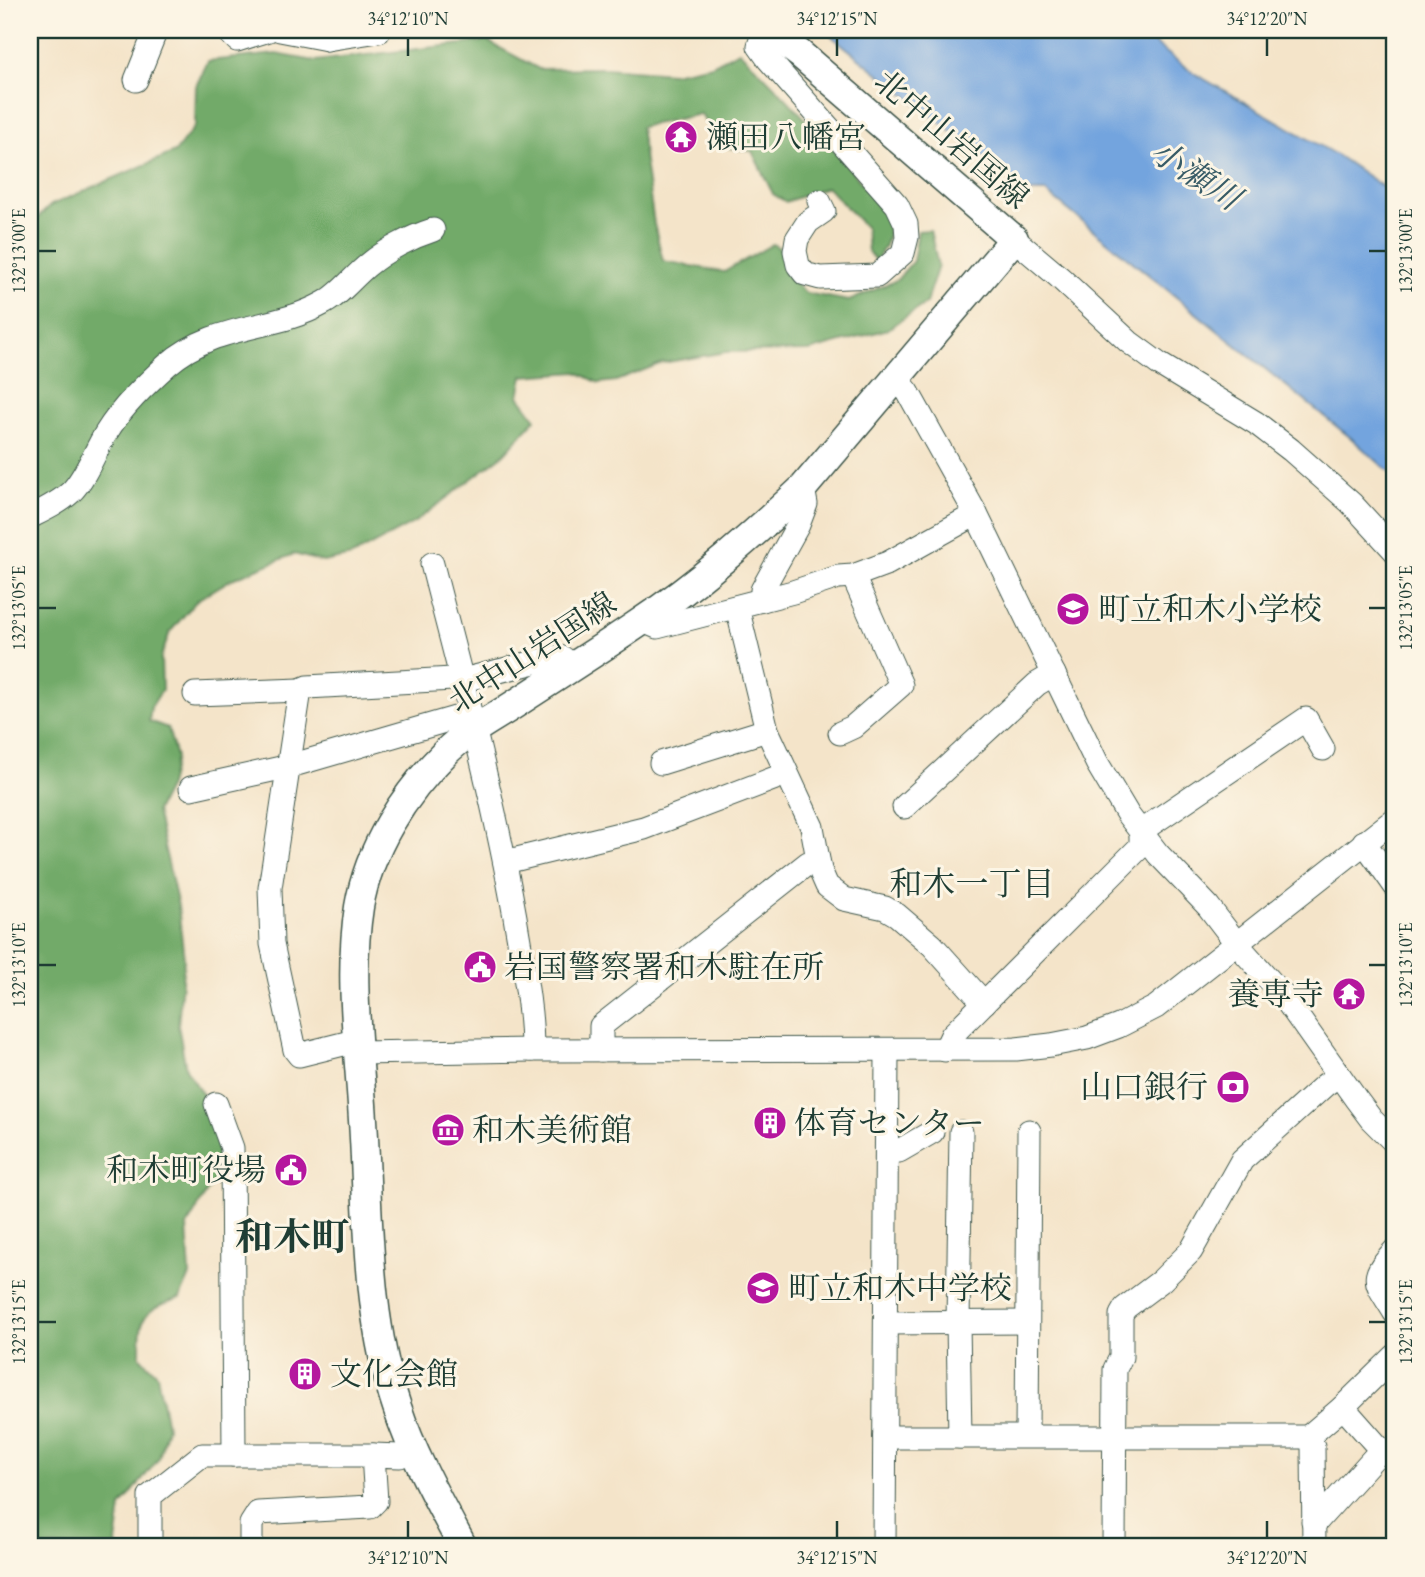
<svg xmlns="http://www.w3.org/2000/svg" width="1425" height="1577" viewBox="0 0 1425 1577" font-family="'EB Garamond','Noto Serif JP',serif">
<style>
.forest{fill:#72aa69;stroke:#48744e;stroke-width:2}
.water{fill:#73a4de;stroke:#497089;stroke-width:2}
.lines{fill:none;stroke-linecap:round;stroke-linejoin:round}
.minor-casing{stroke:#3f564a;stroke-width:25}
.major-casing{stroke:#3f564a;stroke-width:31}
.minor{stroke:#fff;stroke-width:23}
.major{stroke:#fff;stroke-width:28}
.ticks{fill:none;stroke:#1f3d34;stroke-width:2.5}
.labels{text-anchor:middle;stroke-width:6;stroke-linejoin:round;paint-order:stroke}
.poi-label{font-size:32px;fill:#1f3d34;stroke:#fcf5e5;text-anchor:start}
.street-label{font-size:32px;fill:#1f3d34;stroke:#fcf5e5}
.water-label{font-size:33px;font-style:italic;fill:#385c67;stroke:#fcf5e5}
.neighbourhood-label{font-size:33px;fill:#1f3d34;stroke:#fcf5e5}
.district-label{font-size:38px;font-weight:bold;fill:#1f3d34;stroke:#fcf5e5}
.neatline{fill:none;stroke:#1f3d34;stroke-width:2.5}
.ticks-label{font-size:18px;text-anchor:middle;fill:#1f3d34}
</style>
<rect width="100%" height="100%" fill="#fcf5e5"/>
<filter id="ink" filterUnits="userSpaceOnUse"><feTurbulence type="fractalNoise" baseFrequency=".0143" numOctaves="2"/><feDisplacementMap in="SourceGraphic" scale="14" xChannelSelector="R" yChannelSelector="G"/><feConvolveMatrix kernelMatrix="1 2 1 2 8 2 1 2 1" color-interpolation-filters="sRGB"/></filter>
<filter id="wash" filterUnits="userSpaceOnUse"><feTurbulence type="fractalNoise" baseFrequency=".00686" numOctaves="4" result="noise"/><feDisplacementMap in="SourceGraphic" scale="28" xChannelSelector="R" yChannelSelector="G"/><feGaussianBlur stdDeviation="1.57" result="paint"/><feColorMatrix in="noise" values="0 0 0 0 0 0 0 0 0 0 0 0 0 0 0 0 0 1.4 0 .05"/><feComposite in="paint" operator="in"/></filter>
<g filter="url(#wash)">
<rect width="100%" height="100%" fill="#f4e4c9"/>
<!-- forest -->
<path class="forest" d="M487 41 539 69 605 68 672 73 712 65 739 51C766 77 884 196 888 227 889 241 883 250 876 261L868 252 866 228 827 187 786 202 773 194 752 151 718 146 701 114 640 127 654 224 663 261 724 272 773 244 784 251 790 278 806 293 849 301 897 280 913 261 918 231 930 230 938 266 926 303 888 329 809 351 726 352 662 363 616 381 599 383 577 372 523 376 519 396 536 419 504 454 415 522 352 556 323 562 294 554 232 579 197 600 170 632 161 657 162 690 151 707 149 721 168 728 176 757 169 786 156 811 178 906 184 959 178 1025 186 1069 205 1098 218 1140 215 1178 187 1226 190 1275 180 1298C141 1311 140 1316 140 1357L157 1374 167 1427 159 1458 121 1507 116 1543 117 1547H30V225L51 205 175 152 195 126 196 86 208 61 276 54 315 61Z"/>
<!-- water -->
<polygon class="water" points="824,30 1137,30 1192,72 1338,156 1395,195 1395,477 1351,438 1046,192 1027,192"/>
</g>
<g filter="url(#ink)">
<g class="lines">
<defs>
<g id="minor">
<polyline points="229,30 229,32 237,40 269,30"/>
<polyline points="280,30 327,39"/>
<polyline points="325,30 327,39 379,31"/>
<polyline points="764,30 759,46 769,60 897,205 906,224 907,237 903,253 877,276 820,278 805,274 798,265 795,251 797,239 808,222 824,211 819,201"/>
<polyline points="136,80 156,30"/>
<polyline points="1014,239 1059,277 1129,342 1159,364 1256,423 1291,450 1351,503 1395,551"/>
<polyline points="897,379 908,392 976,514 1097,763 1128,815 1158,854 1208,906 1237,944 1281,993 1356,1099 1371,1119 1395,1143"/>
<path d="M30 517C44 510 59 503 71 492 86 477 95 451 106 433 122 407 145 385 167 365 216 322 272 332 324 303 340 295 353 277 368 265 386 250 411 237 433 230"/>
<path d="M432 564C462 681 494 798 515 917 522 961 532 1005 532 1050"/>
<polyline points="762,600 762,590 798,525 806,504 803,488"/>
<polyline points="737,607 767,730 812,827 820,870 827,886 844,899 885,908 897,915 932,945 984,1003"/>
<polyline points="643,621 657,627 793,592 838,577 853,576 888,563 976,514"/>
<polyline points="572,667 563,658 555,657 471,678 307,687 300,690 270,888 272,944 295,1050 299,1055 347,1043 359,1053 532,1050 1016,1049 1051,1045 1087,1038 1119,1026 1156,1007 1395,819"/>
<polyline points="195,694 300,690"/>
<polyline points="840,733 853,727 901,685 853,576"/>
<polyline points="661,763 767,730"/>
<polyline points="191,788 290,766 462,716 471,716"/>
<polyline points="904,807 1037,684 1054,674"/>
<polyline points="1364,842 1395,886"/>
<polyline points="505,862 644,828 786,774"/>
<polyline points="601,1050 601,1026 808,863 818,861"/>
<polyline points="945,1050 952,1035 1141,846 1141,831 1306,719 1323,749"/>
<polyline points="216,1104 232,1148 234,1455"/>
<polyline points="887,1152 899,1151 932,1132"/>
<path d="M1395 1250C1367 1280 1376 1281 1395 1313"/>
<polyline points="886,1323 1027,1322"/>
<polyline points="1343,1407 1395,1356"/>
<polyline points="1027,1436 1029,1131"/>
<polyline points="885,1437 1308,1437 1313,1446 1314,1547"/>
<polyline points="960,1437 958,1322 961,1132"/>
<polyline points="1308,1437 1343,1407 1381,1450 1318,1520 1313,1521"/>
<polyline points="150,1547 150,1496 202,1455 373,1455"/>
<polyline points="251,1547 251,1524 258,1513 370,1507 376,1501 373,1455 400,1456 413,1449"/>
<polyline points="884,1547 887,1051"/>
<polyline points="1114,1547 1115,1369 1121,1357 1121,1315 1125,1308 1161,1281 1191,1251 1242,1160 1325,1085 1339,1075"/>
</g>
<path id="major" d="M463 1547C439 1502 413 1456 397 1407 366 1316 369 1215 363 1120 359 1050 348 977 359 907 369 848 404 794 446 752 465 733 492 719 515 704 556 677 598 651 639 623 698 584 752 536 803 488L1014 239 800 54 768 30"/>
</defs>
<!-- minor casing -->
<use href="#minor" class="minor-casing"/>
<!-- major casing -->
<use href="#major" class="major-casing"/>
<!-- minor -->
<use href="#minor" class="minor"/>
<!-- major -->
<use href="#major" class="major"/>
</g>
</g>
<!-- ticks -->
<path class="ticks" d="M408 38V56M837 38V56M1267 38V56M38 251H56M1369 251H1386M38 608H56M1369 608H1386M38 965H56M1369 965H1386M38 1322H56M1369 1322H1386M408 1521V1538M837 1521V1538M1267 1521V1538"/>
<!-- icons -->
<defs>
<symbol id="temple-disc" viewBox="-11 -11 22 22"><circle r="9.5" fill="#b5179e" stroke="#fcf5e5"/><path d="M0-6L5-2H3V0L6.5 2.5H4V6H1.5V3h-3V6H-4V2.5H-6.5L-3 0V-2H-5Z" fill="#fff"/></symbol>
<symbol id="school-disc" viewBox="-11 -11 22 22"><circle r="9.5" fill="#b5179e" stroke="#fcf5e5"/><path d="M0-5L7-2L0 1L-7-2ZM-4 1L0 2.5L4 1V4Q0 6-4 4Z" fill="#fff"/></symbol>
<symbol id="civic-disc" viewBox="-11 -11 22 22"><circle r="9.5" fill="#b5179e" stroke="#fcf5e5"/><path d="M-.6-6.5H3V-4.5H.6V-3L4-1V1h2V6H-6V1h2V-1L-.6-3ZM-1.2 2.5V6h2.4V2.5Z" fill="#fff"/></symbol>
<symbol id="bank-disc" viewBox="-11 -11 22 22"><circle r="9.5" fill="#b5179e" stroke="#fcf5e5"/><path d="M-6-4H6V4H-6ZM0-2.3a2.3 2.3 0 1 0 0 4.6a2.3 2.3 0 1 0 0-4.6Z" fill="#fff"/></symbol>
<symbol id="building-disc" viewBox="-11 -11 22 22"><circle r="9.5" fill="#b5179e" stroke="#fcf5e5"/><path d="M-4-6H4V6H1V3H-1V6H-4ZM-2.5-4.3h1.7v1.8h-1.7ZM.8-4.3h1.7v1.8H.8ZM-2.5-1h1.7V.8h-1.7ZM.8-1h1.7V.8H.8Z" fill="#fff"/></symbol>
<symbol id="museum-disc" viewBox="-11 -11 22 22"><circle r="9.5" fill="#b5179e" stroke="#fcf5e5"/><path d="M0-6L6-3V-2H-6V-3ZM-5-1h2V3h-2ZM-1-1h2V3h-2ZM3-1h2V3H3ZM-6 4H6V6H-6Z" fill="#fff"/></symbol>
</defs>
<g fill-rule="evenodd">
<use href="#temple-disc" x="662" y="118" width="38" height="38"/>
<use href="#school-disc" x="1054" y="590" width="38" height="38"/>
<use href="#civic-disc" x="461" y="948" width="38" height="38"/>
<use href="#temple-disc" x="1330" y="975" width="38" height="38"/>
<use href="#bank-disc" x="1214" y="1068" width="38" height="38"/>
<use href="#building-disc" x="751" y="1104" width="38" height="38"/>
<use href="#museum-disc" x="429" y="1111" width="38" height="38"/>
<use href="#civic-disc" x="272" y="1151" width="38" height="38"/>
<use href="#school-disc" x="744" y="1269" width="38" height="38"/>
<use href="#building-disc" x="286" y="1355" width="38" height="38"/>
</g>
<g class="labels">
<!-- poi labels -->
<g class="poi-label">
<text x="706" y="148">瀬田八幡宮</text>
<text x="1098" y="620">町立和木小学校</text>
<text x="504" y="978">岩国警察署和木駐在所</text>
<text x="1324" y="1005" text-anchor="end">養専寺</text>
<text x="1208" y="1098" text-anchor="end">山口銀行</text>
<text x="794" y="1134">体育センター</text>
<text x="472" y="1141">和木美術館</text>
<text x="266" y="1181" text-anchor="end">和木町役場</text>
<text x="788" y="1299">町立和木中学校</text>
<text x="330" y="1385">文化会館</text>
</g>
<!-- street labels -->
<g class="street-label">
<text transform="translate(952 139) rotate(41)" y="11">北中山岩国線</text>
<text transform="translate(532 652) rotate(-33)" y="11">北中山岩国線</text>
</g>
<!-- water labels -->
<g class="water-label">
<text transform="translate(1196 174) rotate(33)" y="12">小瀬川</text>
</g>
<!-- neighbourhood labels -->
<g class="neighbourhood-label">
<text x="972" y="895">和木一丁目</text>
</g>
<!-- district labels -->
<g class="district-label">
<text x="292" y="1250">和木町</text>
</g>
</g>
<!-- margin -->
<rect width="1425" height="1577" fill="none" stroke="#fcf5e5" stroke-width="77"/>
<rect x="38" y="38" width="1348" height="1500" class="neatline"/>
<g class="ticks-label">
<text x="408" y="25">34°12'10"N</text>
<text x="837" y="25">34°12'15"N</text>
<text x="1267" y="25">34°12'20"N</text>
<text transform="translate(1406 251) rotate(-90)" y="6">132°13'00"E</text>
<text transform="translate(19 251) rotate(-90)" y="6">132°13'00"E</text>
<text transform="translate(1406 608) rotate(-90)" y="6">132°13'05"E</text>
<text transform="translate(19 608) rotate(-90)" y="6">132°13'05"E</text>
<text transform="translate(1406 965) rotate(-90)" y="6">132°13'10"E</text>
<text transform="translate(19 965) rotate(-90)" y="6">132°13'10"E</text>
<text transform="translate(1406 1322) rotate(-90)" y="6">132°13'15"E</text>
<text transform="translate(19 1322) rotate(-90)" y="6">132°13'15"E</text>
<text x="408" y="1564">34°12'10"N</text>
<text x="837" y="1564">34°12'15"N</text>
<text x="1267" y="1564">34°12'20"N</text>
</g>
</svg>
